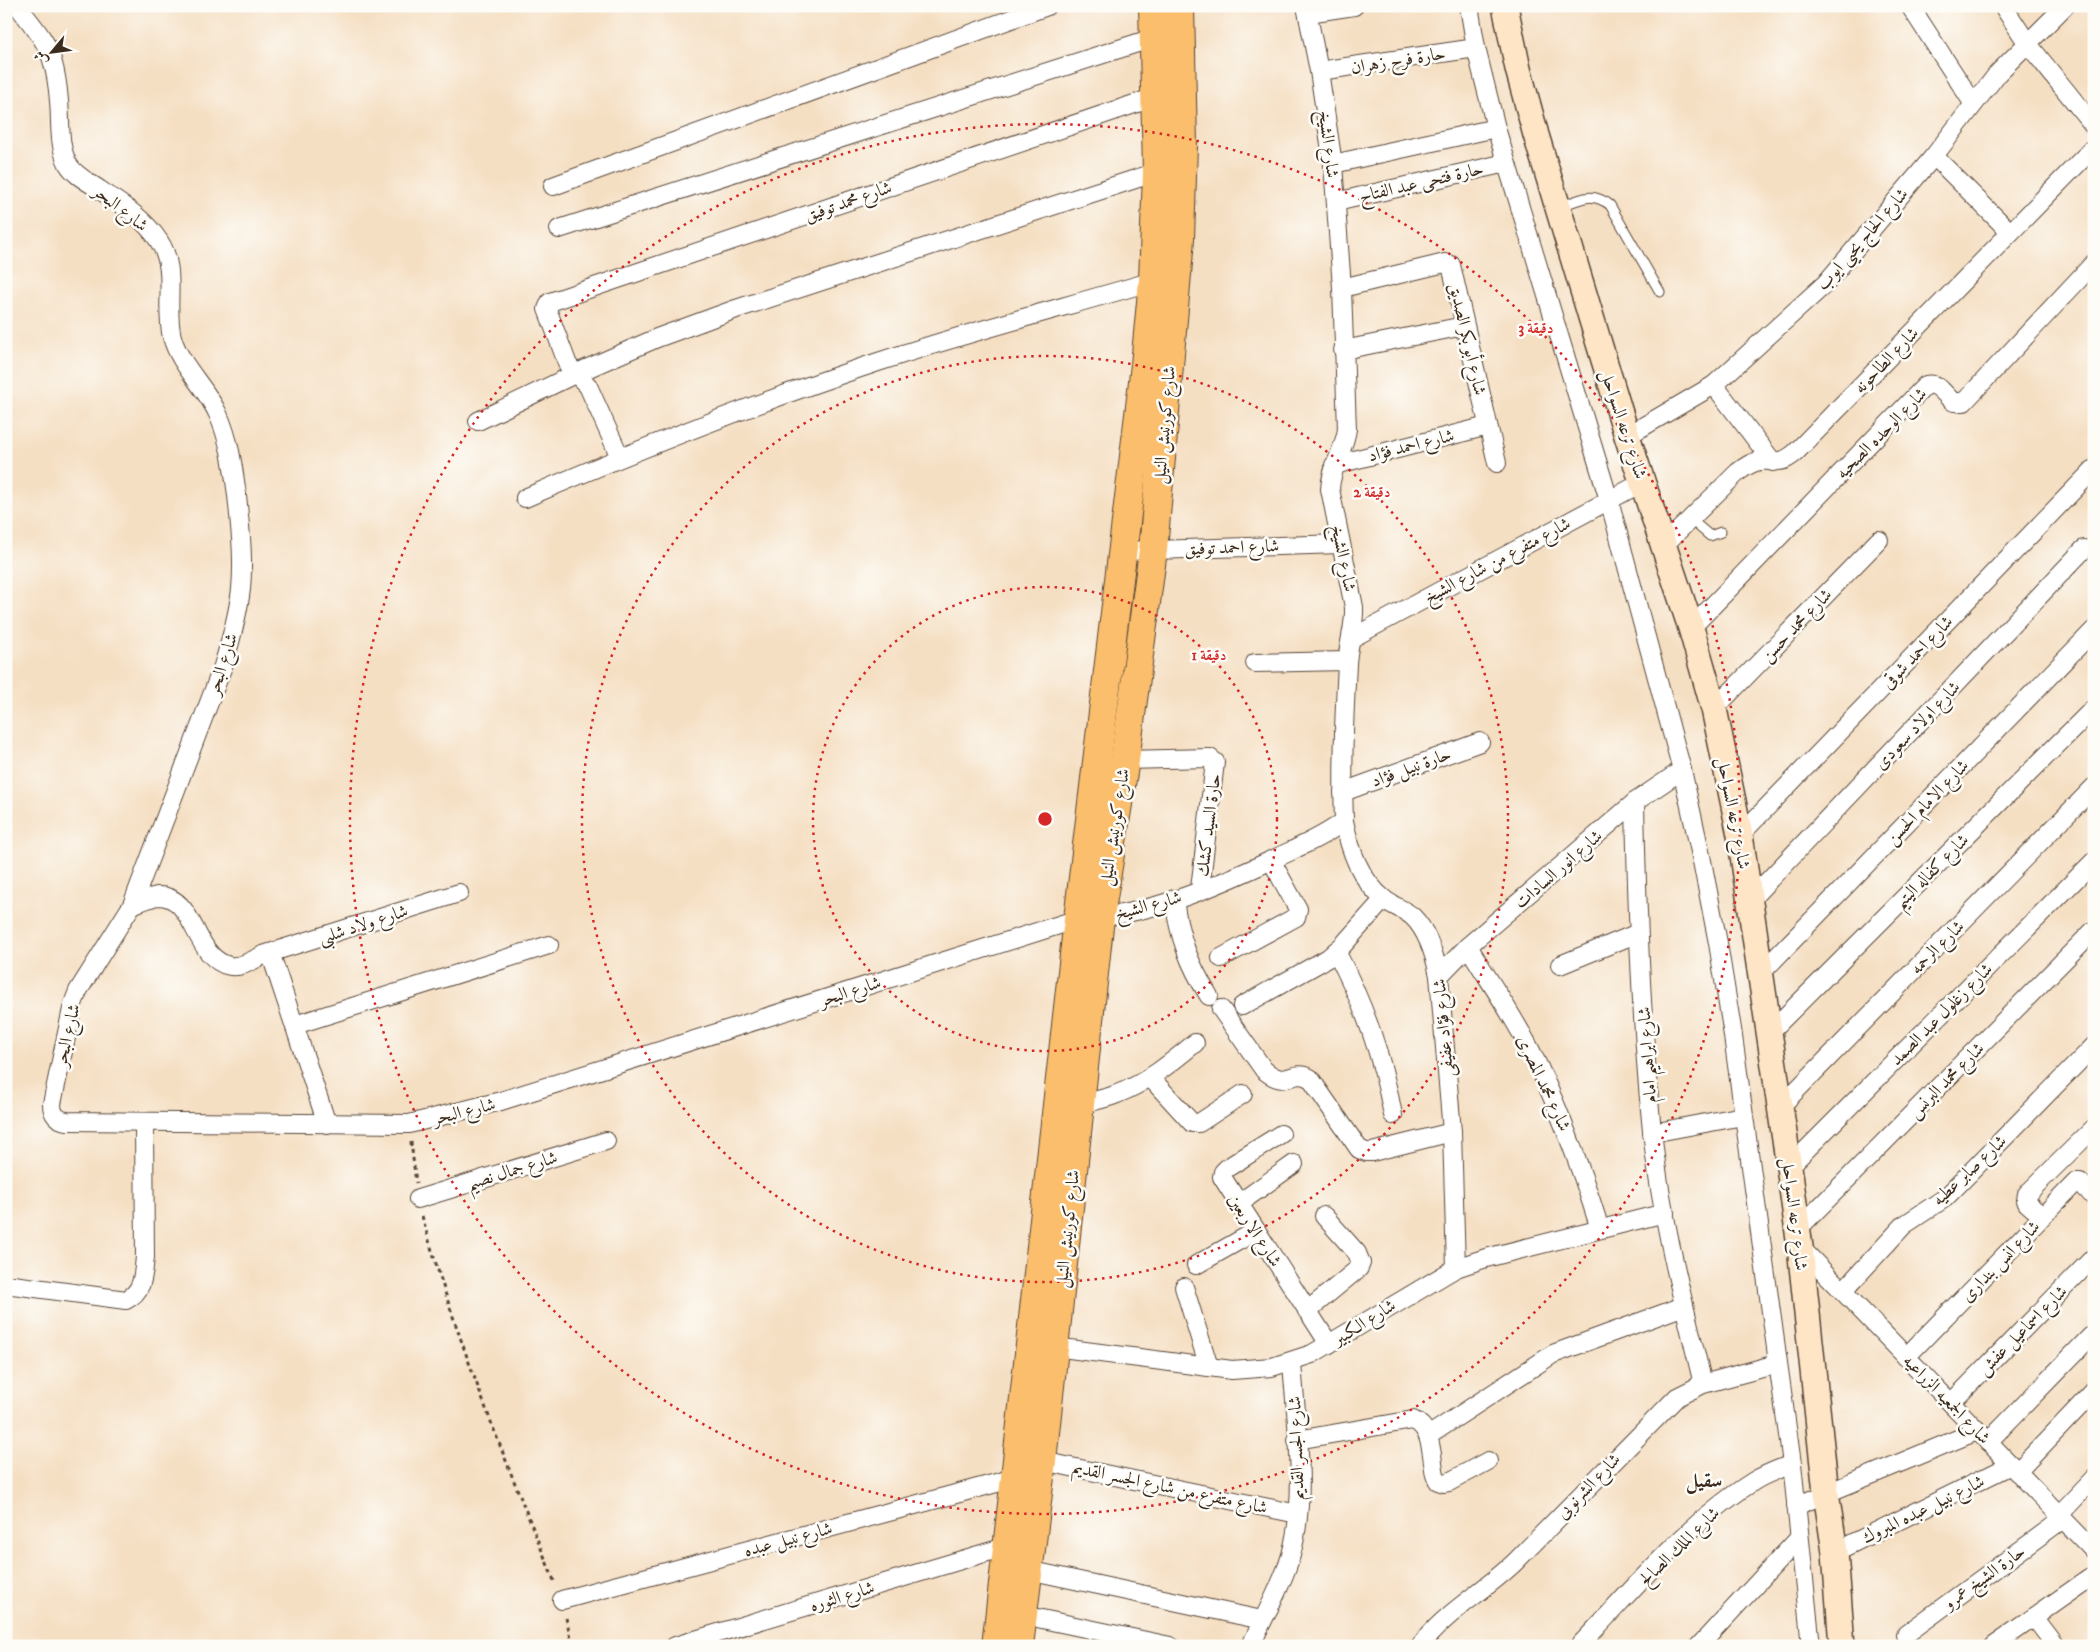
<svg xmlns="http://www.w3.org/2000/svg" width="2100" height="1652" viewBox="0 0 2100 1652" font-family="'IM FELL DW Pica',Amiri,serif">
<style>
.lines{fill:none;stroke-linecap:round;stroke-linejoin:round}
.lane-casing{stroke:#574537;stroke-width:11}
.street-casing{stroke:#574537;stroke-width:20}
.secondary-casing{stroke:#574537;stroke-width:28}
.primary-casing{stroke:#574537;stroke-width:30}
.path{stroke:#574537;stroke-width:3;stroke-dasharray:4 4;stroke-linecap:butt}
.lane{stroke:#fff;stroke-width:9}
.street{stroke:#fff;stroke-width:18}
.secondary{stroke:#fde5c5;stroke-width:25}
.primary{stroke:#fabe6d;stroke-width:28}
.ring{fill:none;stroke:#d62828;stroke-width:2.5;stroke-dasharray:2.5 5}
.labels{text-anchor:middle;stroke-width:5;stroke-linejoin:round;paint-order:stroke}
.street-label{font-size:18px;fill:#3b2a1e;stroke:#fdfcf7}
.quarter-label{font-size:20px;font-weight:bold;fill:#3b2a1e;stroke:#fdfcf7}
.centre{fill:#d62828;stroke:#fdfcf7;stroke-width:2.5}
.ring-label{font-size:15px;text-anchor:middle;font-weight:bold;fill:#d62828;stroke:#fdfcf7;stroke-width:5;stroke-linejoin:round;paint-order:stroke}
</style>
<rect width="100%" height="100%" fill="#fdfcf7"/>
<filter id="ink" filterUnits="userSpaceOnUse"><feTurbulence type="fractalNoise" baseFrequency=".02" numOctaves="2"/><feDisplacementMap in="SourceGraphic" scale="10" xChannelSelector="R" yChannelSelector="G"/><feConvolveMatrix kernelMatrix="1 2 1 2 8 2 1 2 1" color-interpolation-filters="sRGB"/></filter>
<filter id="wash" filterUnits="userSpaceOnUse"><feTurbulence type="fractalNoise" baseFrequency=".0096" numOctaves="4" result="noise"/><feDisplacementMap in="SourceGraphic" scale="20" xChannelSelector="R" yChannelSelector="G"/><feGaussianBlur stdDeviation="1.12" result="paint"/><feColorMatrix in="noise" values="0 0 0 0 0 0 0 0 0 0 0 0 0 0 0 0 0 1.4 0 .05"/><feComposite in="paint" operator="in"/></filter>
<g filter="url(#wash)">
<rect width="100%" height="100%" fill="#f5dfc3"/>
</g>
<g filter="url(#ink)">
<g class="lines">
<defs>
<g id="lane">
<path d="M1560 207C1580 199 1591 191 1610 205L1660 292"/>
<polyline points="1690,519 1710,536 1721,532"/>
</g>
<g id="street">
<path d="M18 6C31 24 46 39 52 60 56 73 58 88 59 101 61 121 58 145 68 164 75 176 89 182 100 190 122 205 144 218 159 241 178 269 164 306 172 337 180 366 206 387 218 414 230 441 233 466 237 495 240 526 244 557 241 589 238 615 231 640 223 666L132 905 78 991 73 1004 52 1104C52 1114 57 1120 67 1121L409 1124 501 1101 1078 919"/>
<polyline points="1469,6 1476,48 1496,128 1609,500 1682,770 1701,856 1718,943 1732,1029 1792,1464 1811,1646"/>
<polyline points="1910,6 1973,103"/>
<polyline points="2003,6 2028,44 2094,126"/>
<polyline points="1308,13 1354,6"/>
<polyline points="1319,71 1476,48"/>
<polyline points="1934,156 2010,232"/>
<polyline points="1333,164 1496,128"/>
<polyline points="553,186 1047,6"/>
<polyline points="1336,202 1506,163"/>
<polyline points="559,229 1153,38"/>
<polyline points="1342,288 1445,263 1451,265 1497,463"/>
<polyline points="1343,350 1464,326"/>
<polyline points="1714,385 1773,462"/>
<polyline points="478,421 577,373 657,338 736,309 1157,172"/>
<polyline points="1627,436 1714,385 1825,284 1934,156 1998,73 2065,6"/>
<polyline points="620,457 588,386 568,365 547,309 550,302 1155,97"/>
<polyline points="1334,465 1488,426"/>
<path d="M525 498C641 448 758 402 878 362 968 332 1061 308 1153 281"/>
<path d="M1664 545 1738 472C1745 467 1751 462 1760 461 1777 459 1779 466 1795 453L2094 147"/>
<polyline points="1124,551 1341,544"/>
<path d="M1691 628 1926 385C1940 382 1944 396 1954 402H1964L2094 263"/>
<polyline points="1352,638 1643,482"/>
<polyline points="1255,663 1347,661"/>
<polyline points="1714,709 1879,540"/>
<polyline points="1125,760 1210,758 1215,762 1200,889"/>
<polyline points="1343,792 1480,742"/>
<path d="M1635 802C1637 912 1641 1022 1652 1131 1661 1217 1683 1301 1703 1384"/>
<path d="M1344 821C1350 850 1360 880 1384 899 1392 906 1404 909 1413 917 1428 932 1435 956 1439 976L1452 1132 1456 1268"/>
<polyline points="1740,835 2094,469"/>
<path d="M1174 899C1179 937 1189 964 1209 996"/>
<polyline points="1749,901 2084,549"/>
<path d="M132 905C140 902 150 897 158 896 196 895 193 959 230 966 241 968 253 960 263 955L459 893"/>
<path d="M1100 917C1163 911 1234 878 1291 851 1309 842 1328 834 1344 821 1342 769 1344 716 1347 664 1348 644 1355 627 1354 607L1330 489C1331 467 1344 451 1347 429L1342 288 1333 164 1319 71 1306 6"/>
<path d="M1468 946C1489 981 1513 1015 1531 1051 1560 1109 1581 1168 1600 1229"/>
<path d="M1336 951C1364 1005 1382 1055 1393 1115"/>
<polyline points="268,955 273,961 327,1124"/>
<polyline points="1221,958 1296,917 1298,909 1271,860"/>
<polyline points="1560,965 1638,933"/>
<polyline points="1760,974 2094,630"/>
<polyline points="1439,976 1468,946 1635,802 1682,770"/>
<polyline points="1242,1006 1328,958 1343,945 1384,899"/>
<path d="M1221 1009 1264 1070C1288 1090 1290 1068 1310 1078L1359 1149 1366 1152H1372L1452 1132"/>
<polyline points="295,1025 549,945"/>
<polyline points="1769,1033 2094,708"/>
<polyline points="1150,1077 1192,1123 1199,1123 1243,1094"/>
<path d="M1080 1105C1092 1101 1105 1099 1117 1094 1146 1083 1171 1063 1195 1043"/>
<polyline points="1780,1107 2094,787"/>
<polyline points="1652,1133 1743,1116"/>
<polyline points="1281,1134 1227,1168 1223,1172 1222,1177 1329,1344"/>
<polyline points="1789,1167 2094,861"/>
<polyline points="418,1199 606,1141"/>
<polyline points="1238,1204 1294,1164"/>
<polyline points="2043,1217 2027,1203 2026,1200 2027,1194 2094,1128"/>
<polyline points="1797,1230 2094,930"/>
<polyline points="1800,1247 2094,1551"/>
<polyline points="1196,1265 1256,1231"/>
<path d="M13 1285 126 1300C144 1291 143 1274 145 1257L144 1123"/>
<polyline points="1184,1287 1209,1367"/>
<polyline points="1843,1291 1904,1225 1945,1198 1953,1190 2094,1046"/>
<polyline points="1307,1311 1359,1268 1361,1263 1357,1253 1324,1216"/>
<polyline points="1054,1347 1232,1370 1272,1367 1312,1354 1456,1268 1486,1258 1665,1213"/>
<polyline points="1906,1357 2076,1182 2080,1182 2094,1197"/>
<polyline points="1951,1403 2094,1257"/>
<polyline points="1428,1436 1553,1354 1684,1306"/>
<path d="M1297 1440 1413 1420C1433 1428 1431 1456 1435 1475L1438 1481 1444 1483 1449 1482 1488 1461"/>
<polyline points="1988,1442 2094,1333"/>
<polyline points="1042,1461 1298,1514"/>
<polyline points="2017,1472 2094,1391"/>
<polyline points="1796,1506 1977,1431"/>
<polyline points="2059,1515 2094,1478"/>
<polyline points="1835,1552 2011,1465"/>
<polyline points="1028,1570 1262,1620"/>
<polyline points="562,1600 1015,1478"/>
<polyline points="1023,1615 1170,1646"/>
<polyline points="2034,1617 2056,1646"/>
<polyline points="1905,1635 2063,1519"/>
<polyline points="675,1646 1008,1546"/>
<path d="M1251 1646C1264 1615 1282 1587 1291 1555 1308 1493 1296 1425 1292 1362"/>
<path d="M1420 1646C1444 1613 1485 1591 1515 1562L1677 1397 1703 1384 1777 1364"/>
<path d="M1579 1646C1634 1589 1687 1523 1754 1481 1765 1474 1779 1469 1792 1464"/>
<polyline points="1699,1646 1799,1538"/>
<polyline points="1993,1646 2094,1575"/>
</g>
<polyline id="secondary" points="1505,6 1518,69 1536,135 1627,436 1691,628 1714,709 1740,835 1789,1167 1800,1247 1826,1493 1835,1552 1842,1646"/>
<g id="primary">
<polyline points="996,1646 1078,919 1145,365 1153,281 1157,172 1153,6"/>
<polyline points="1019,1646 1042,1461 1100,917 1125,760 1153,550 1180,239 1183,145 1180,6"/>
</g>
</defs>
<!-- lane casing -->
<use href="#lane" class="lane-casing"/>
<!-- street casing -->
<use href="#street" class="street-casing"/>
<!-- secondary casing -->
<use href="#secondary" class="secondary-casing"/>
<!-- primary casing -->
<use href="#primary" class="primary-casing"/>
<!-- path -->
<g class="path">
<polyline points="411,1142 416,1183"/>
<path d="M422 1216C457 1342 506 1462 555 1583"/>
<polyline points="566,1618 573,1646"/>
</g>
<!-- lane -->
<use href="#lane" class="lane"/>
<!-- street -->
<use href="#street" class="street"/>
<!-- secondary -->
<use href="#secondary" class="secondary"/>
<!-- primary -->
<use href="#primary" class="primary"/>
</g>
</g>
<!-- distance rings -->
<g class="ring">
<circle cx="1045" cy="819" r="232"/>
<circle cx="1045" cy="819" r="463"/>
<circle cx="1045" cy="819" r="695"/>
</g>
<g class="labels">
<!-- street labels -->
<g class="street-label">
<text transform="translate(1398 60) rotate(-9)" y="6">حارة فرح زهران</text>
<text transform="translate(1329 144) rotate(83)" y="6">شارع الشيخ</text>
<text transform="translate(1421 182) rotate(-13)" y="6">حارة فتحى عبد الفتاح</text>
<text transform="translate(848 201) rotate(-19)" y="6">شارع محمد توفيق</text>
<text transform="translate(121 208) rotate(38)" y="6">شارع البحر</text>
<text transform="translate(1862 239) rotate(-49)" y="6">شارع الحاج يحيى ايوب</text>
<text transform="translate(1468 339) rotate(77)" y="6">شارع أبو بكر الصديق</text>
<text transform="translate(1886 360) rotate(-46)" y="6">شارع الطاحونه</text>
<text transform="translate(1624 424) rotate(72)" y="6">شارع ترعه السواحل</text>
<text transform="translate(1164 425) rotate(-85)" y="6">شارع كورنيش النيل</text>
<text transform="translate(1881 433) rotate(-45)" y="6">شارع الوحده الصحيه</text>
<text transform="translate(1411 445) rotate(-14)" y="6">شارع احمد فؤاد</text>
<text transform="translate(1232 547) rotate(-2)" y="6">شارع احمد توفيق</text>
<text transform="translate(1344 558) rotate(79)" y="6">شارع الشيخ</text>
<text transform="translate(1497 560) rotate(-28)" y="6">شارع متفرع من شارع الشيخ</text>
<text transform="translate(1796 625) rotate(-46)" y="6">شارع محمد حسن</text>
<text transform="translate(1917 652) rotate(-46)" y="6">شارع احمد شوقى</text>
<text transform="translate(222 664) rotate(-72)" y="6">شارع البحر</text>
<text transform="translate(1917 725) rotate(-46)" y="6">شارع اولاد سعودى</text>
<text transform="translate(1411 767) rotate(-20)" y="6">حارة نبيل فؤاد</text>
<text transform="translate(1927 802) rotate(-46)" y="6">شارع الامام الحسن</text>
<text transform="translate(1734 813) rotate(79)" y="6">شارع ترعه السواحل</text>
<text transform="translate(1208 825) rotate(-83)" y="6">حارة السيد كشك</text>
<text transform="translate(1114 827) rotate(-81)" y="6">شارع كورنيش النيل</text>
<text transform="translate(1558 869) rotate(-41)" y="6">شارع انور السادات</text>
<text transform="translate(1931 871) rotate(-45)" y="6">شارع كفاله اليتيم</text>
<text transform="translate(1148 905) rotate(-15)" y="6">شارع الشيخ</text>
<text transform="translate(363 924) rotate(-18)" y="6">شارع ولاد شلبى</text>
<text transform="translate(1937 947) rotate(-45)" y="6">شارع الرحمه</text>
<text transform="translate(850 991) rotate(-18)" y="6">شارع البحر</text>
<text transform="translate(1941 1014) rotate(-45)" y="6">شارع زغلول عبد الصمد</text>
<text transform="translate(1443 1028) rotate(-95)" y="6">شارع فؤاد عفيفى</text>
<text transform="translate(67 1035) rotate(-77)" y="6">شارع البحر</text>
<text transform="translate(1647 1055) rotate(-94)" y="6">شارع ابراهيم امام</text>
<text transform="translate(1946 1080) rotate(-45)" y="6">شارع محمد البرنس</text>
<text transform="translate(1544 1083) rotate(65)" y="6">شارع محمد المصرى</text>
<text transform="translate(464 1111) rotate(-14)" y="6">شارع البحر</text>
<text transform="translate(512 1170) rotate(-17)" y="6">شارع جمال نصيم</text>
<text transform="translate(1969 1170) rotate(-43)" y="6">شارع صابر عطيه</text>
<text transform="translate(1795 1214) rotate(83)" y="6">شارع ترعه السواحل</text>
<text transform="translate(1067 1229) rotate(-84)" y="6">شارع كورنيش النيل</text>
<text transform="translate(1255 1230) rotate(57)" y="6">شارع الاربعين</text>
<text transform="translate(2000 1261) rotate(-46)" y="6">شارع انس بندارى</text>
<text transform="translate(1364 1322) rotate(-32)" y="6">شارع الكبير</text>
<text transform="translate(2022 1330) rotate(-45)" y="6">شارع اسماعيل عفش</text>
<text transform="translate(1947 1399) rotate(46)" y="6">شارع الجمعيه الزراعيه</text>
<text transform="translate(1296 1448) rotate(-92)" y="6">شارع الجسر القديم</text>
<text transform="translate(1588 1486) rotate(-46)" y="6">شارع الشرنوبى</text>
<text transform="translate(1170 1487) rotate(12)" y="6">شارع متفرع من شارع الجسر القديم</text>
<text transform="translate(1923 1509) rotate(-26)" y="6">شارع نبيل عبده المبروك</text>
<text transform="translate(788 1539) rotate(-15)" y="6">شارع نبيل عبده</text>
<text transform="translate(1679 1546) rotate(-44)" y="6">شارع الملك الصالح</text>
<text transform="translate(1984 1577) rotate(-36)" y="6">حارة الشيخ عمرو</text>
<text transform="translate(842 1596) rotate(-17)" y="6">شارع الثوره</text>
</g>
<!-- quarter labels -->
<g class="quarter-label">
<text x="1704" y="1487">سقيل</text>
</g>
</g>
<circle cx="1045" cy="819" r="8" class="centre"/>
<g class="ring-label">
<text x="1536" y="333">3 دقيقة</text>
<text x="1372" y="497">2 دقيقة</text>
<text x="1209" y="660">1 دقيقة</text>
</g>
<!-- margin -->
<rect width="2100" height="1652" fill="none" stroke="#fdfcf7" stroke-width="25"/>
<!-- north arrow -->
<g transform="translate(52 52) rotate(241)" stroke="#fdfcf7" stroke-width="4" paint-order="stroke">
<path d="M0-4L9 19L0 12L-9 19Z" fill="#3b2a1e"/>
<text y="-8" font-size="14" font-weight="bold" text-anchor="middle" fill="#3b2a1e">ش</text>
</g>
</svg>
